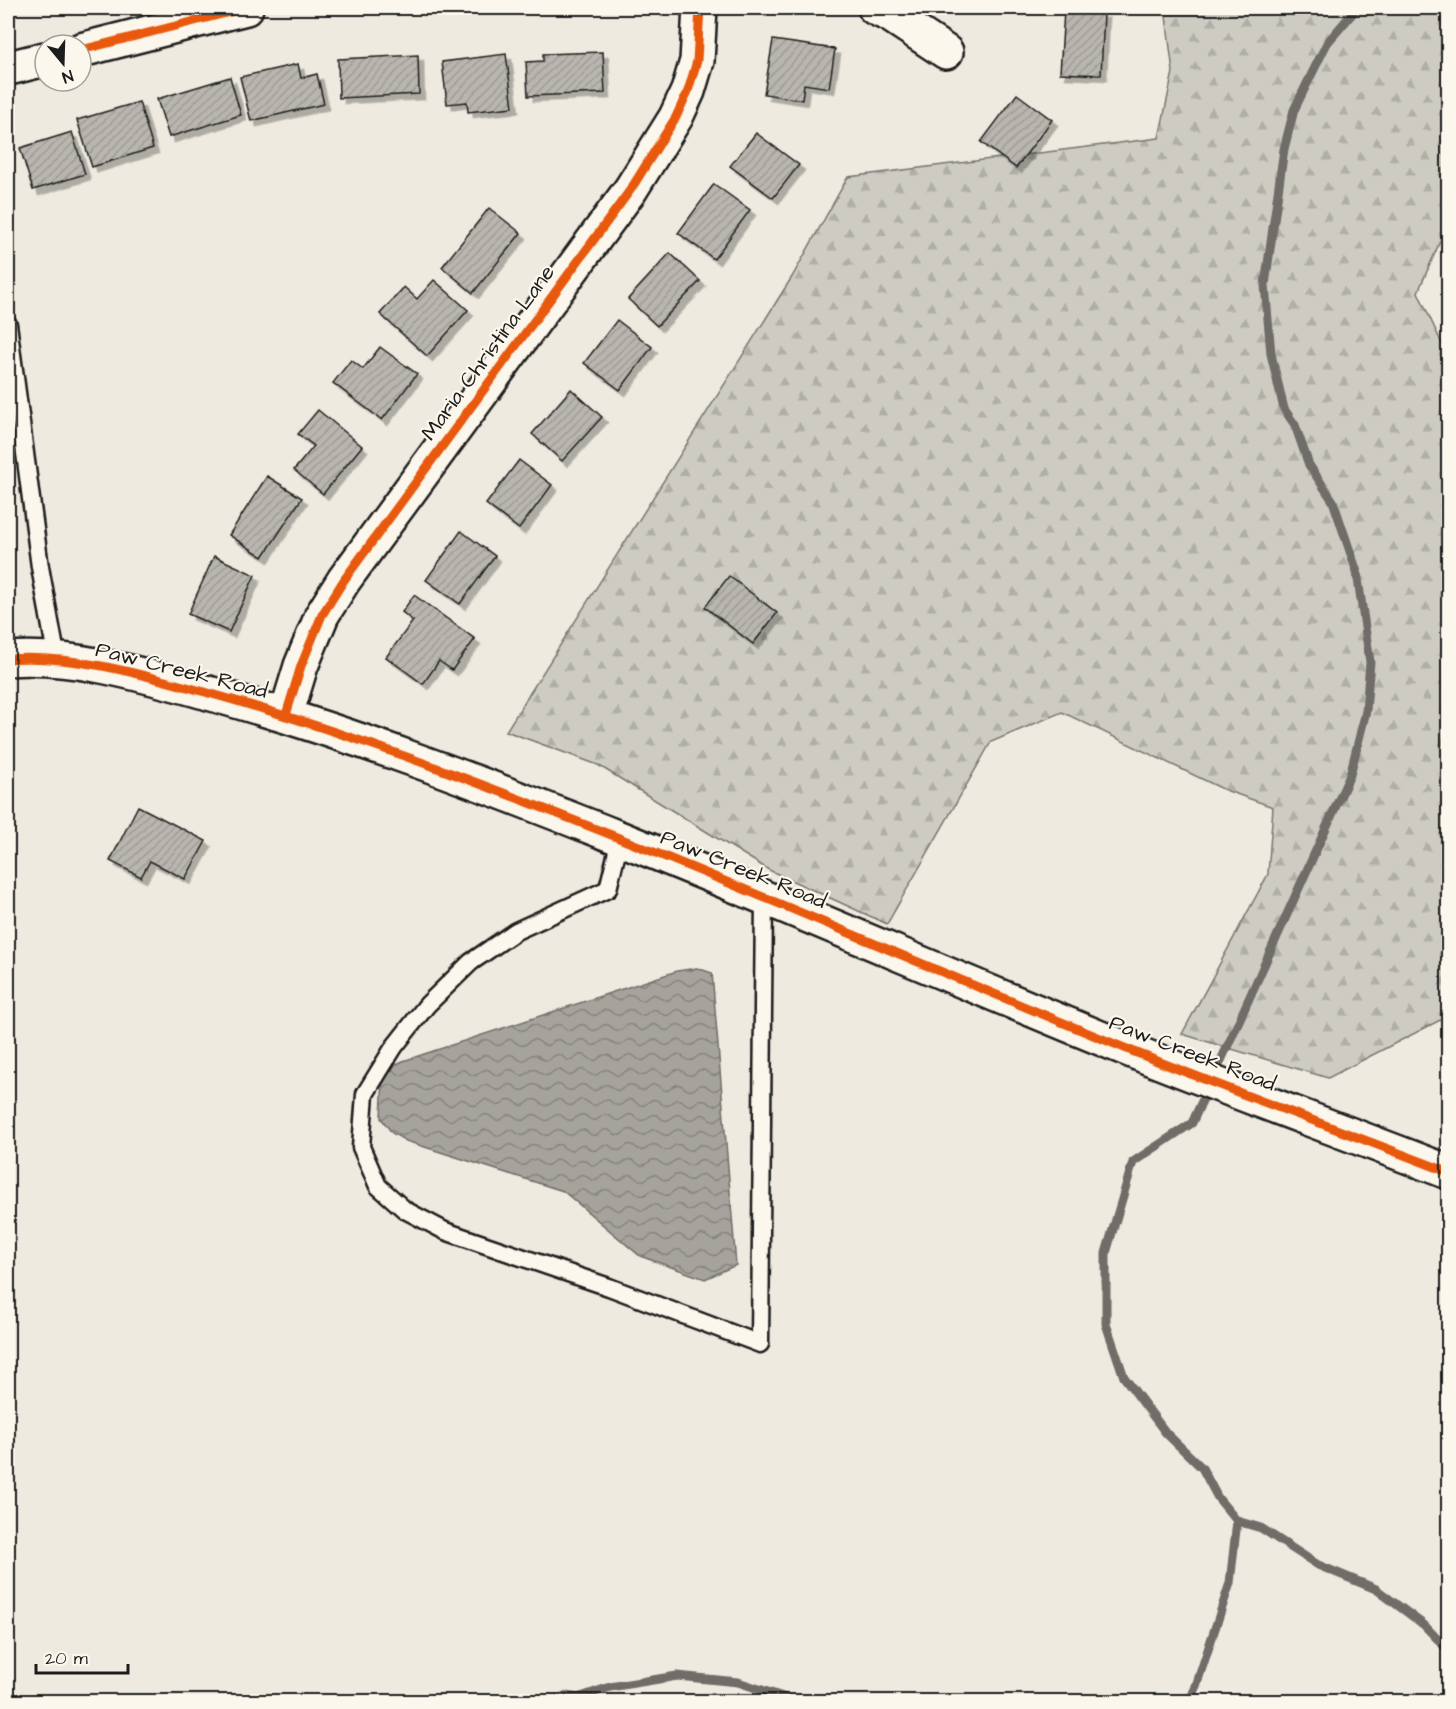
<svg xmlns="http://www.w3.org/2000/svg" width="1456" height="1709" viewBox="0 0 1456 1709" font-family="'Architects Daughter',sans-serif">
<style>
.forest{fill:url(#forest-firs);stroke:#75746f;stroke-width:1.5}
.water{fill:url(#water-waves);stroke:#6f6d69;stroke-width:1.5}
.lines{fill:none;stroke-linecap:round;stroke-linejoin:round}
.stream{stroke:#6f6d69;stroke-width:9}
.building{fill:url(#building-hatch);stroke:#1c1c1c;stroke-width:1.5;filter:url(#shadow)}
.lane-casing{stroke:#1c1c1c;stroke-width:21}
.street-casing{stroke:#1c1c1c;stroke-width:38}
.secondary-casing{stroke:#1c1c1c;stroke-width:38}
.lane{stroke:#fbf7ec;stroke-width:16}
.street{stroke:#fbf7ec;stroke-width:33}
.secondary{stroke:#fbf7ec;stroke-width:33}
.cycleway-casing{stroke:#fbf7ec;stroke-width:13}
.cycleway{stroke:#e8590c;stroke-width:9}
.labels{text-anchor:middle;stroke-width:4.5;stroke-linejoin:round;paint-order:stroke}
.street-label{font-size:22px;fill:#1c1c1c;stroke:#fbf7ec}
</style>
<defs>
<pattern id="forest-firs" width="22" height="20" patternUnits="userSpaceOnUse" patternTransform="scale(1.5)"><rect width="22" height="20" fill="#ceccc2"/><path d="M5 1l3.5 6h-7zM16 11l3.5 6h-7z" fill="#b0afa6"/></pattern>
<pattern id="water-waves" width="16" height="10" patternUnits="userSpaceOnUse" patternTransform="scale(1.5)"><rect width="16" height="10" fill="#a6a39d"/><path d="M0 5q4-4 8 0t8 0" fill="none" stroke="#86847f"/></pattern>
<pattern id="building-hatch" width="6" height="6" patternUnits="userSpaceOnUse" patternTransform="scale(1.5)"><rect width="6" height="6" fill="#b9b6af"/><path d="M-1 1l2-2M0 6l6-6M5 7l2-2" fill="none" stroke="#9e9c96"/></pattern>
<filter id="shadow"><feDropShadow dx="5.5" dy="5.5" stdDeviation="0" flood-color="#0004"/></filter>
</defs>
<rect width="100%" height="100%" fill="#eeeadf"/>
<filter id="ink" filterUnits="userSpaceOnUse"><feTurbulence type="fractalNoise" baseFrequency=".0167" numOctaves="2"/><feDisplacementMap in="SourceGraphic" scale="12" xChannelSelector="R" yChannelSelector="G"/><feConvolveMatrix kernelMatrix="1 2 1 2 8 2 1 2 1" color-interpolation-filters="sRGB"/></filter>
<g filter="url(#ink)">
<!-- forest -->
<polygon class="forest" points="1165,8 1448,8 1448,223 1418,292 1448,357 1448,1016 1328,1078 1182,1034 1268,874 1273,807 1225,790 1062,712 991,742 887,924 769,870 598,765 506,731 792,277 848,177 1159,138 1173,72"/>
<!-- water -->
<polygon class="water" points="697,968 712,973 736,1265 705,1279 640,1256 563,1191 406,1141 392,1133 381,1118 383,1077 388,1068 403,1061 677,971"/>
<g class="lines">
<!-- stream -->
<g class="stream">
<polyline points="1214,1076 1350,775 1366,711 1370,662 1357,572 1333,501 1309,465 1295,425 1284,409 1271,354 1265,285 1284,149 1294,110 1327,43 1357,8"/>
<polyline points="1208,1088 1192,1123 1133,1162 1106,1253 1106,1324 1124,1377 1166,1433 1202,1468 1218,1498 1237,1521 1261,1528 1318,1565 1376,1589 1424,1625 1448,1650"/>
<polyline points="550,1702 566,1696 578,1698 610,1687 677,1676 738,1682 798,1702"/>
<polyline points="1189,1702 1195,1689 1230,1583 1237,1521"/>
</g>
</g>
<!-- building -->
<g class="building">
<polygon points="1064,11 1104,13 1101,75 1060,73"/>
<polygon points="773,40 835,49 829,88 804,84 802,100 764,94"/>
<polygon points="603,52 605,93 528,96 526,62 543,61 543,54"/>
<polygon points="506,54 513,107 468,112 467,102 447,104 442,62"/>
<polygon points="418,55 419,94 339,98 338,59"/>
<polygon points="298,64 301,78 317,74 324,104 251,121 240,77"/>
<polygon points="230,77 241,115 169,137 157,99"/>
<polygon points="1017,94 1052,120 1016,168 981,142"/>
<polygon points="139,102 153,148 92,167 77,120"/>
<polygon points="72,132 85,174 33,190 20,148"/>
<polygon points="756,133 799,165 773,198 730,166"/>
<polygon points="714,184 750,210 714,259 678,233"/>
<polygon points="489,208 521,233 473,293 442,267"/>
<polygon points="670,253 700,281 657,326 628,299"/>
<polygon points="434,280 468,310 427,356 380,314 404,287 417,299"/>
<polygon points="617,320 652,347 620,390 584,363"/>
<polygon points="380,347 417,374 382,420 333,383 351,360 363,369"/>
<polygon points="571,389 602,417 562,461 532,434"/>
<polygon points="318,410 362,446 323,494 294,470 314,446 298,434"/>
<polygon points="519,460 552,485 519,529 486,504"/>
<polygon points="267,476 302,498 263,557 229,535"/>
<polygon points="461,531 495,556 460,604 426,580"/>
<polygon points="214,556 255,575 229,632 188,614"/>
<polygon points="729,576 777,613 753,644 705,607"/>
<polygon points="414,595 475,639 452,670 439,661 423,684 386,657 413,621 402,612"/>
<polygon points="138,806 206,841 185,879 150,861 141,877 110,861"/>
</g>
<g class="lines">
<defs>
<g id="lane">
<polyline points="8,324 40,567 57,660"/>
<polyline points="620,839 608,889 516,931 471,962 427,1005 394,1047 365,1094 361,1147 378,1186 405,1210 445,1231 609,1287 760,1344 764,897"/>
</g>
<g id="street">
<polyline points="875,8 890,15 946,52"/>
<polyline points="81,50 246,8"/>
<polyline points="13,67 45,59"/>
<polyline points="286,715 301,666 322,615 344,580 631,189 676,117 688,91 697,61 700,8"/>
</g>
<path id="secondary" d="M8 659C76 654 147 676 212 694 351 733 485 785 619 838 791 907 960 981 1132 1051 1237 1093 1343 1131 1448 1172"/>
</defs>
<!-- lane casing -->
<use href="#lane" class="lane-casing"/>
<!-- street casing -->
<use href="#street" class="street-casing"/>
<!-- secondary casing -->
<use href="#secondary" class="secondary-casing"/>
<!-- lane -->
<use href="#lane" class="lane"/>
<!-- street -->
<use href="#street" class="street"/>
<!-- secondary -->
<use href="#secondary" class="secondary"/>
<defs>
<g id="cycleway">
<polyline points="81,50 246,8"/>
<path d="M8 659C76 654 147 676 212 694 351 733 485 785 619 838 791 907 960 981 1132 1051 1237 1093 1343 1131 1448 1172"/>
<polyline points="286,715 301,666 322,615 344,580 631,189 676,117 688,91 697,61 700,8"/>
</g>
</defs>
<!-- cycleway casing -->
<use href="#cycleway" class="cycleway-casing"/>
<!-- cycleway -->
<use href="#cycleway" class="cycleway"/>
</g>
</g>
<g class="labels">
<!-- street labels -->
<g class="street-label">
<text transform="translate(487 352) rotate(-54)" y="8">Maria Christina Lane</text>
<text transform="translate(182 669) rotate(14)" y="8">Paw Creek Road</text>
<text transform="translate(744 868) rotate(22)" y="8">Paw Creek Road</text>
<text transform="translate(1193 1052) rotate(21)" y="8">Paw Creek Road</text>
</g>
</g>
<!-- margin -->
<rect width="1456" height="1709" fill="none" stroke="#fbf7ec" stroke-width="30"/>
<rect x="15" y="15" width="1426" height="1679" fill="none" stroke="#1c1c1c" stroke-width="2" filter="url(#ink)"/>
<!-- north arrow -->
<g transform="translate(63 63) rotate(161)"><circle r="28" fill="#fbf7ec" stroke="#a29f99" stroke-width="1.5"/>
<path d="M0-4.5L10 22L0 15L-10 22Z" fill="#1c1c1c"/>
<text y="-9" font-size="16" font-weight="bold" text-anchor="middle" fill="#1c1c1c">N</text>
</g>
<!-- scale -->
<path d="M36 1664v9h92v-9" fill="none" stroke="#1c1c1c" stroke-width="3"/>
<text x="45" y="1664" font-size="18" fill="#1c1c1c" stroke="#fbf7ec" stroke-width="4.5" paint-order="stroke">20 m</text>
</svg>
